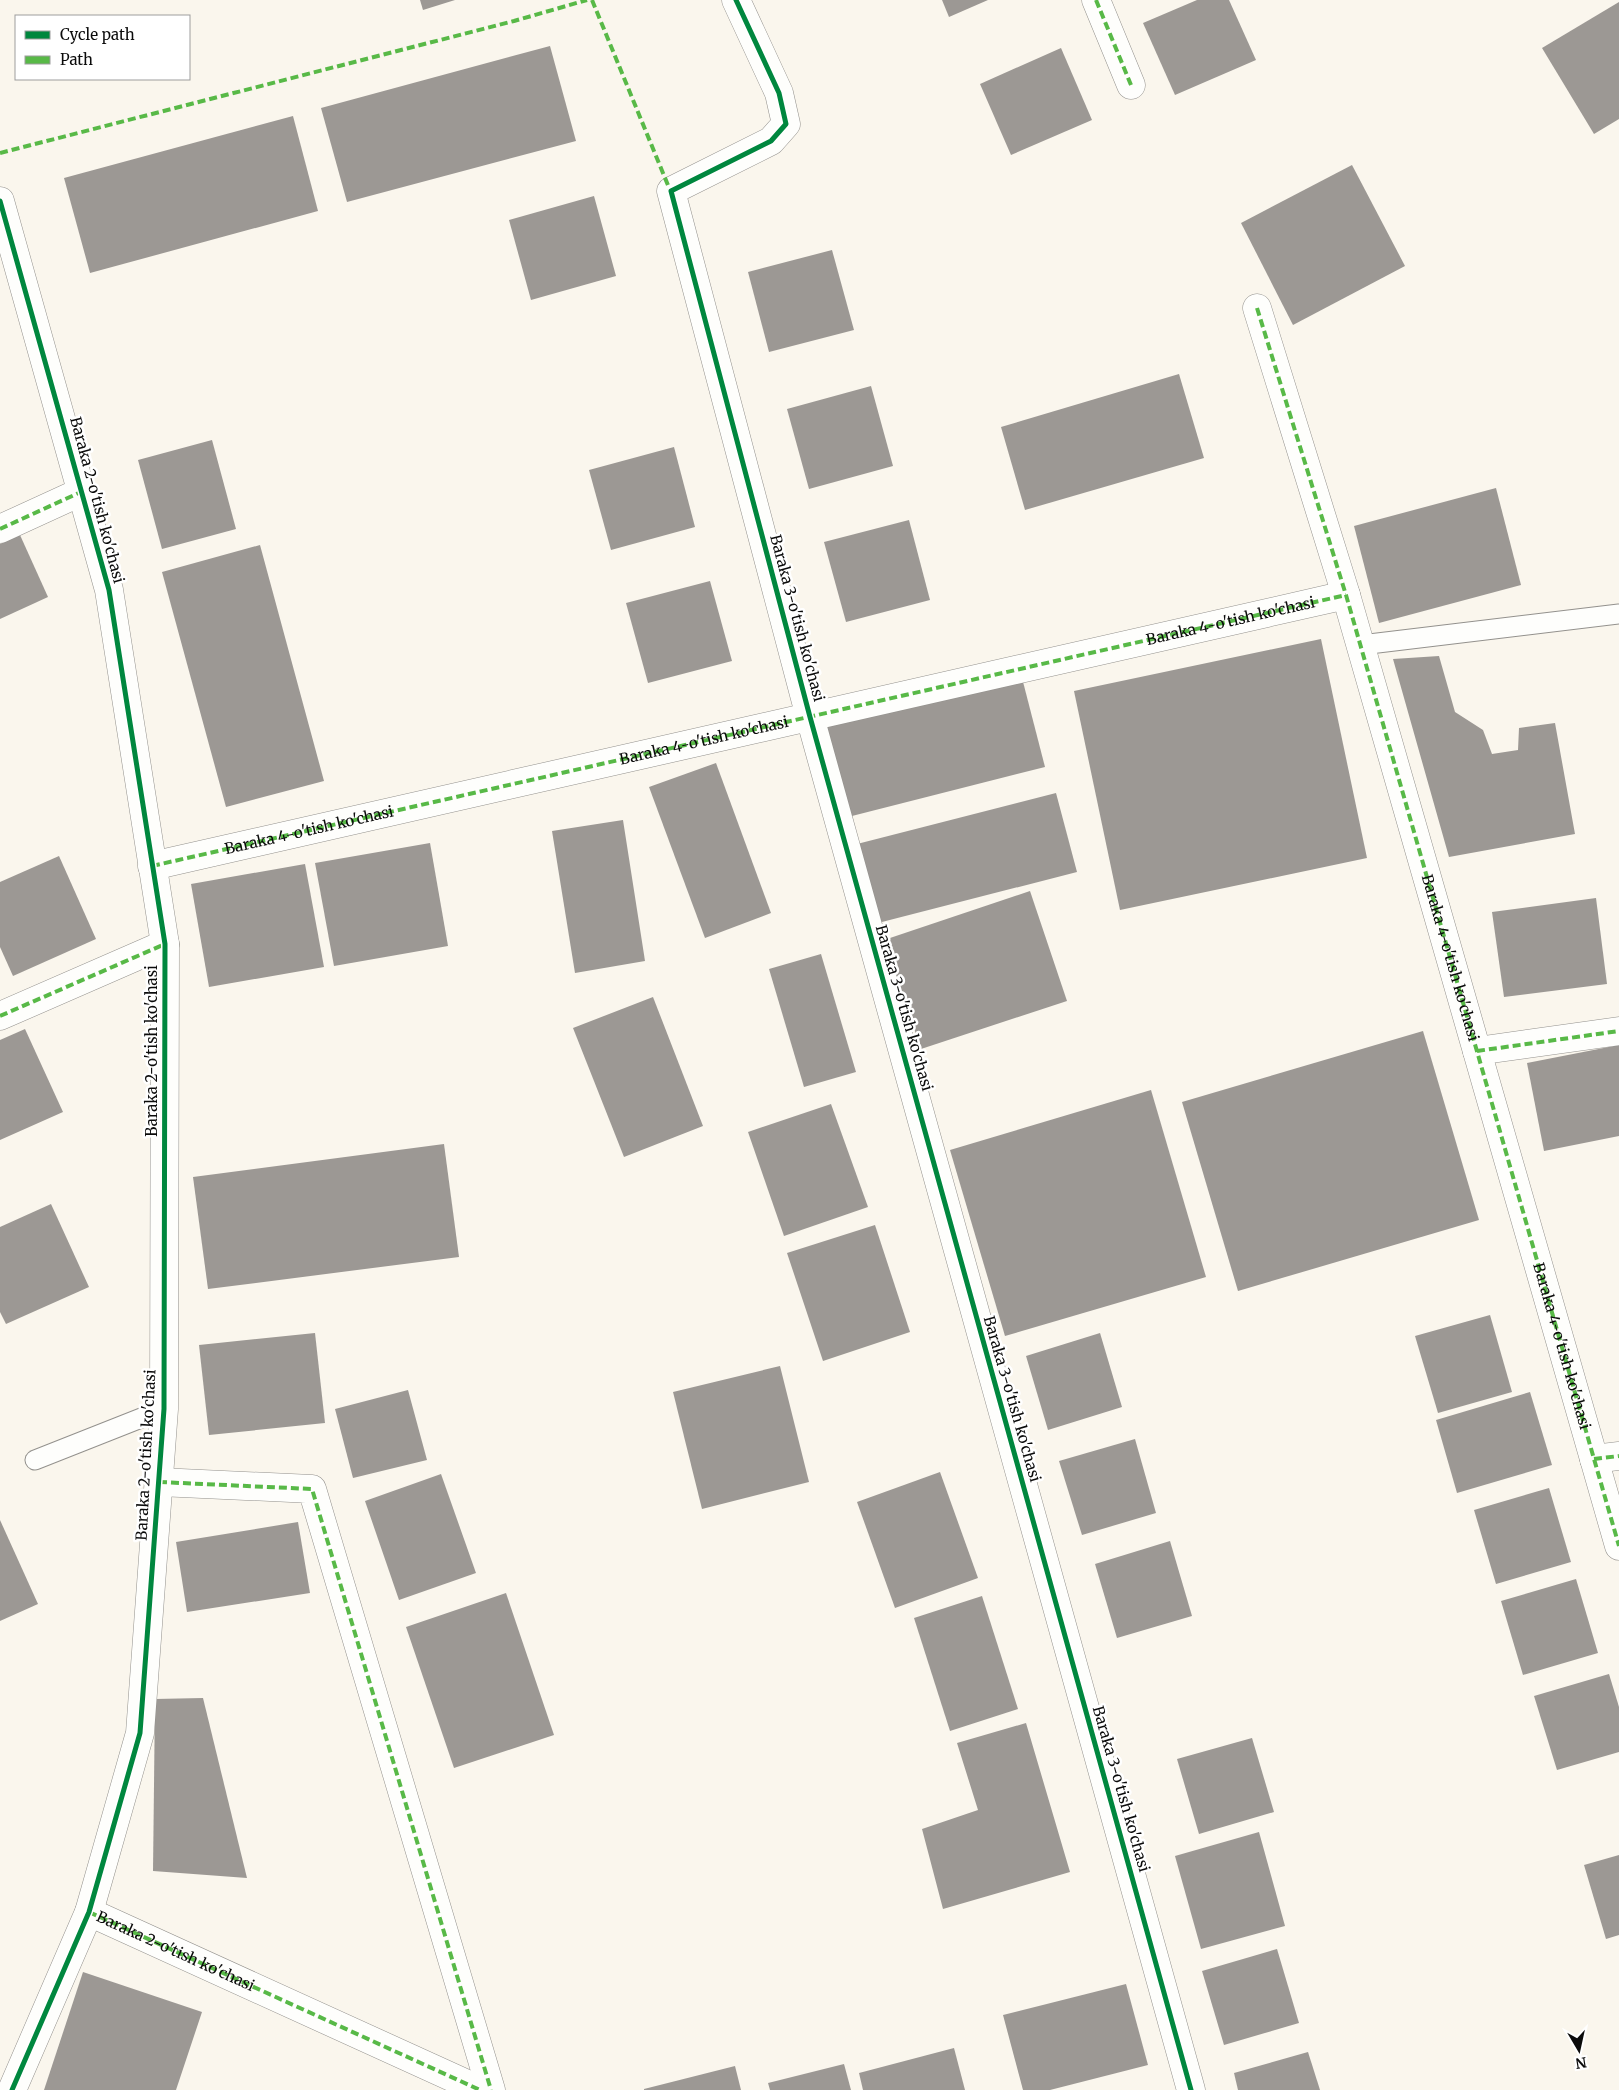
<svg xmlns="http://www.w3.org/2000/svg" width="1619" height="2090" viewBox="0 0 1619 2090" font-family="Merriweather,serif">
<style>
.building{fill:#9c9894}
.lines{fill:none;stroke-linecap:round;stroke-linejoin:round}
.service-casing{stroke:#93918d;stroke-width:21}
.minor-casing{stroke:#93918d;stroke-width:29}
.service{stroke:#fefefc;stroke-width:19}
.minor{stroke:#fefefc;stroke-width:28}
.quiet{stroke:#58b947;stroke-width:4;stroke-dasharray:8 4;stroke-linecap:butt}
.cycleway-casing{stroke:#fff;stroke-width:8}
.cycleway{stroke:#00873e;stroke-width:5}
.labels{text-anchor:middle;stroke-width:5;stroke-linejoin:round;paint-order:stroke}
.street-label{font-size:15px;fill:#0b0b0b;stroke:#fff}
</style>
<rect width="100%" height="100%" fill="#faf6ed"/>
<!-- building -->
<g class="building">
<polygon points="420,0 455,0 423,10"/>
<polygon points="942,0 988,0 949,17"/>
<polygon points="1197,0 1229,0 1256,60 1175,95 1143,23"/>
<polygon points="1619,2 1619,119 1594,134 1542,48"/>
<polygon points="550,46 576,141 347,202 321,108"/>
<polygon points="1061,48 1092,120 1011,155 980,84"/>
<polygon points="293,116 318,211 90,273 64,178"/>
<polygon points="1352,165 1405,266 1293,325 1241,223"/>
<polygon points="594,196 616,276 531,300 509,220"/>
<polygon points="832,250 854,330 769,352 748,272"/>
<polygon points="1179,374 1204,458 1025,510 1001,427"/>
<polygon points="871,386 893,466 809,489 787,409"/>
<polygon points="212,440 236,529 162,549 138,460"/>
<polygon points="674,447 695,527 611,550 589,470"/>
<polygon points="1496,488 1521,585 1379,623 1354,526"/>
<polygon points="909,520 930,600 846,622 824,542"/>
<polygon points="20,535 48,597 0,619 0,544"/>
<polygon points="260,545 324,781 226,807 162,572"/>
<polygon points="710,581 732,661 648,683 626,603"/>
<polygon points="1321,639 1367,858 1120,910 1074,691"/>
<polygon points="1439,656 1455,712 1483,730 1492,754 1518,750 1519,728 1555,723 1575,834 1449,857 1393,659"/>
<polygon points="1021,674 1045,767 848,817 824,724"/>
<polygon points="716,763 771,913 705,938 649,787"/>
<polygon points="1056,793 1077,872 878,923 857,844"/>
<polygon points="623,820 645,961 575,973 552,831"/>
<polygon points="430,843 448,946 334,966 315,863"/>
<polygon points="59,856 96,939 13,976 0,947 0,882"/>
<polygon points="305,864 324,967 209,987 191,884"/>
<polygon points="1030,891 1067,1001 921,1049 884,940"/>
<polygon points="1596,898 1607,984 1504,997 1492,912"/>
<polygon points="821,954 856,1072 804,1087 769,969"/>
<polygon points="653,997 703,1126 624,1157 573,1028"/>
<polygon points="25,1029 63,1112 0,1140 0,1040"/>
<polygon points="1423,1031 1479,1220 1238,1291 1182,1102"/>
<polygon points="1619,1045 1619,1136 1544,1151 1527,1063"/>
<polygon points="1151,1090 1206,1277 1005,1336 950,1150"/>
<polygon points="831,1104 868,1207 784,1236 748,1132"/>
<polygon points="444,1144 459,1257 208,1289 193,1177"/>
<polygon points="51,1204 89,1287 6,1324 0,1312 0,1227"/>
<polygon points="875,1225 910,1332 823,1361 787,1253"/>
<polygon points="1490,1315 1512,1392 1438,1413 1415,1336"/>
<polygon points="315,1333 325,1423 209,1435 199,1345"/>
<polygon points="1100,1333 1122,1407 1048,1430 1026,1356"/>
<polygon points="780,1366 809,1482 702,1509 673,1392"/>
<polygon points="408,1390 427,1460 353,1478 335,1409"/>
<polygon points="1530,1392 1552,1465 1457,1493 1436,1420"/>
<polygon points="1135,1439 1156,1513 1082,1535 1059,1461"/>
<polygon points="940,1472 978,1578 895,1608 857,1502"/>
<polygon points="441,1474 476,1573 399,1600 365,1501"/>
<polygon points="1549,1488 1571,1562 1496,1584 1474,1510"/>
<polygon points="0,1520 38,1604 0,1621"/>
<polygon points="298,1522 310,1593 187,1612 176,1542"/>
<polygon points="1170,1541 1192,1616 1117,1638 1095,1564"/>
<polygon points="1576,1579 1598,1653 1523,1675 1501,1601"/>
<polygon points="506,1593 554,1735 454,1768 406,1627"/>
<polygon points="982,1596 1018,1709 950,1731 914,1618"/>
<polygon points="1609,1674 1619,1707 1619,1752 1557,1770 1534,1696"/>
<polygon points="203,1698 247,1878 153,1871 155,1699"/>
<polygon points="1026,1723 1070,1872 943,1909 922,1829 978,1810 957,1743"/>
<polygon points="1252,1738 1274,1812 1199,1834 1177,1759"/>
<polygon points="1259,1832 1285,1926 1201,1949 1175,1856"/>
<polygon points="1619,1855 1619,1935 1606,1939 1584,1865"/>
<polygon points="1277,1949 1299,2023 1224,2045 1202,1971"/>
<polygon points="83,1972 202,2012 176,2090 44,2090"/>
<polygon points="1126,1984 1148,2065 1050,2090 1023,2090 1003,2015"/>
<polygon points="954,2048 965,2090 863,2090 859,2073"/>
<polygon points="1308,2052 1320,2090 1238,2090 1234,2073"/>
<polygon points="844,2064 851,2090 770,2090 768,2083"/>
<polygon points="735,2066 741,2090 644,2090 644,2089"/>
</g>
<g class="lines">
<defs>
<g id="service">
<polyline points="1361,645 1619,614"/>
<polyline points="35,1460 164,1409"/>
</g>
<g id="minor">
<polyline points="736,0 779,93 786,124 771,141 671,191 810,717 1191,2090"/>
<polyline points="1096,0 1131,85"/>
<polyline points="0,201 109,590 165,944 164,1409 140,1733 89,1912 12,2090"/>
<path id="s1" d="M1257 308 1346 595 1619 1546"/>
<polyline points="0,529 83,491"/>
<path id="s2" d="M152 866 1346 595"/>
<polyline points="0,1016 165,944"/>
<polyline points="1477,1051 1619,1031"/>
<polyline points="1594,1459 1619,1456"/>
<polyline points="159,1482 312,1489 491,2090"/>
<polyline points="89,1912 480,2090"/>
</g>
</defs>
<!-- service casing -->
<use href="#service" class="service-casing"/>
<!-- minor casing -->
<use href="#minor" class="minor-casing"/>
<!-- service -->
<use href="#service" class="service"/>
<!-- minor -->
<use href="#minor" class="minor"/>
<!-- quiet -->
<g class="quiet">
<polyline points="592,0 672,195"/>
<polyline points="1096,0 1131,85"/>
<polyline points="0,153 514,21 587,0"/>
<polyline points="1257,308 1346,595 1619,1546"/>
<polyline points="0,529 83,491"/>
<polyline points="152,866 1346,595"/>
<polyline points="0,1016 165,944"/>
<polyline points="1477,1051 1619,1031"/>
<polyline points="1594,1459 1619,1456"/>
<polyline points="159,1482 312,1489 491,2090"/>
<path id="s3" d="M89 1912 480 2090"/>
</g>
<defs>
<g id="cycleway">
<polyline points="736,0 779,93 786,124 771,141 671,191 810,717 1191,2090"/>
<polyline points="0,201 109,590 165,944 164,1409 140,1733 89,1912 12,2090"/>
</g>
</defs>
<!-- cycleway casing -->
<use href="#cycleway" class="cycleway-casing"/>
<!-- cycleway -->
<use href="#cycleway" class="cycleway"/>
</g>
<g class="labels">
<!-- street labels -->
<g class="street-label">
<text transform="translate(97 500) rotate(75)" y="5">Baraka 2-o'tish ko'chasi</text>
<text transform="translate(797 618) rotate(75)" y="5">Baraka 3-o'tish ko'chasi</text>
<text dy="5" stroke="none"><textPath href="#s2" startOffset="1106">Baraka 4-o'tish ko'chasi</textPath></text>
<text dy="5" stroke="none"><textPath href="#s2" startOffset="566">Baraka 4-o'tish ko'chasi</textPath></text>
<text dy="5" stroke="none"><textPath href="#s2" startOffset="161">Baraka 4-o'tish ko'chasi</textPath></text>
<text dy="5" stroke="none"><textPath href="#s1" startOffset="678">Baraka 4-o'tish ko'chasi</textPath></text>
<text transform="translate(904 1008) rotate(74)" y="5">Baraka 3-o'tish ko'chasi</text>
<text transform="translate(152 1051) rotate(-90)" y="5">Baraka 2-o'tish ko'chasi</text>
<text dy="5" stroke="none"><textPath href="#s1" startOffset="1082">Baraka 4-o'tish ko'chasi</textPath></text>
<text transform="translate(1012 1399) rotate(74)" y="5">Baraka 3-o'tish ko'chasi</text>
<text transform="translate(146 1455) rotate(-87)" y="5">Baraka 2-o'tish ko'chasi</text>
<text transform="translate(1121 1789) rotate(74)" y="5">Baraka 3-o'tish ko'chasi</text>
<text dy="5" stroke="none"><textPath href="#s3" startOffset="95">Baraka 2-o'tish ko'chasi</textPath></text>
</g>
</g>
<!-- legend -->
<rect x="15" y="15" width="175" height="65" fill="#ffffff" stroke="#9d9d9d"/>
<rect x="25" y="31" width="25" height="8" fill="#00873e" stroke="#9d9d9d"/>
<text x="60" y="40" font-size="15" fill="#0b0b0b">Cycle path</text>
<rect x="25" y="56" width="25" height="8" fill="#58b947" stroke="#9d9d9d"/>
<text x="60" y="65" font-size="15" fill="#0b0b0b">Path</text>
<!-- north arrow -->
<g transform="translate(1579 2050) rotate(171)" stroke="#ffffff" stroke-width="4" paint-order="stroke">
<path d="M0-4L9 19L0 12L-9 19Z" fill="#0b0b0b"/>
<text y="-8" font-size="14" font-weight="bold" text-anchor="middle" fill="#0b0b0b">N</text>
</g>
</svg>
